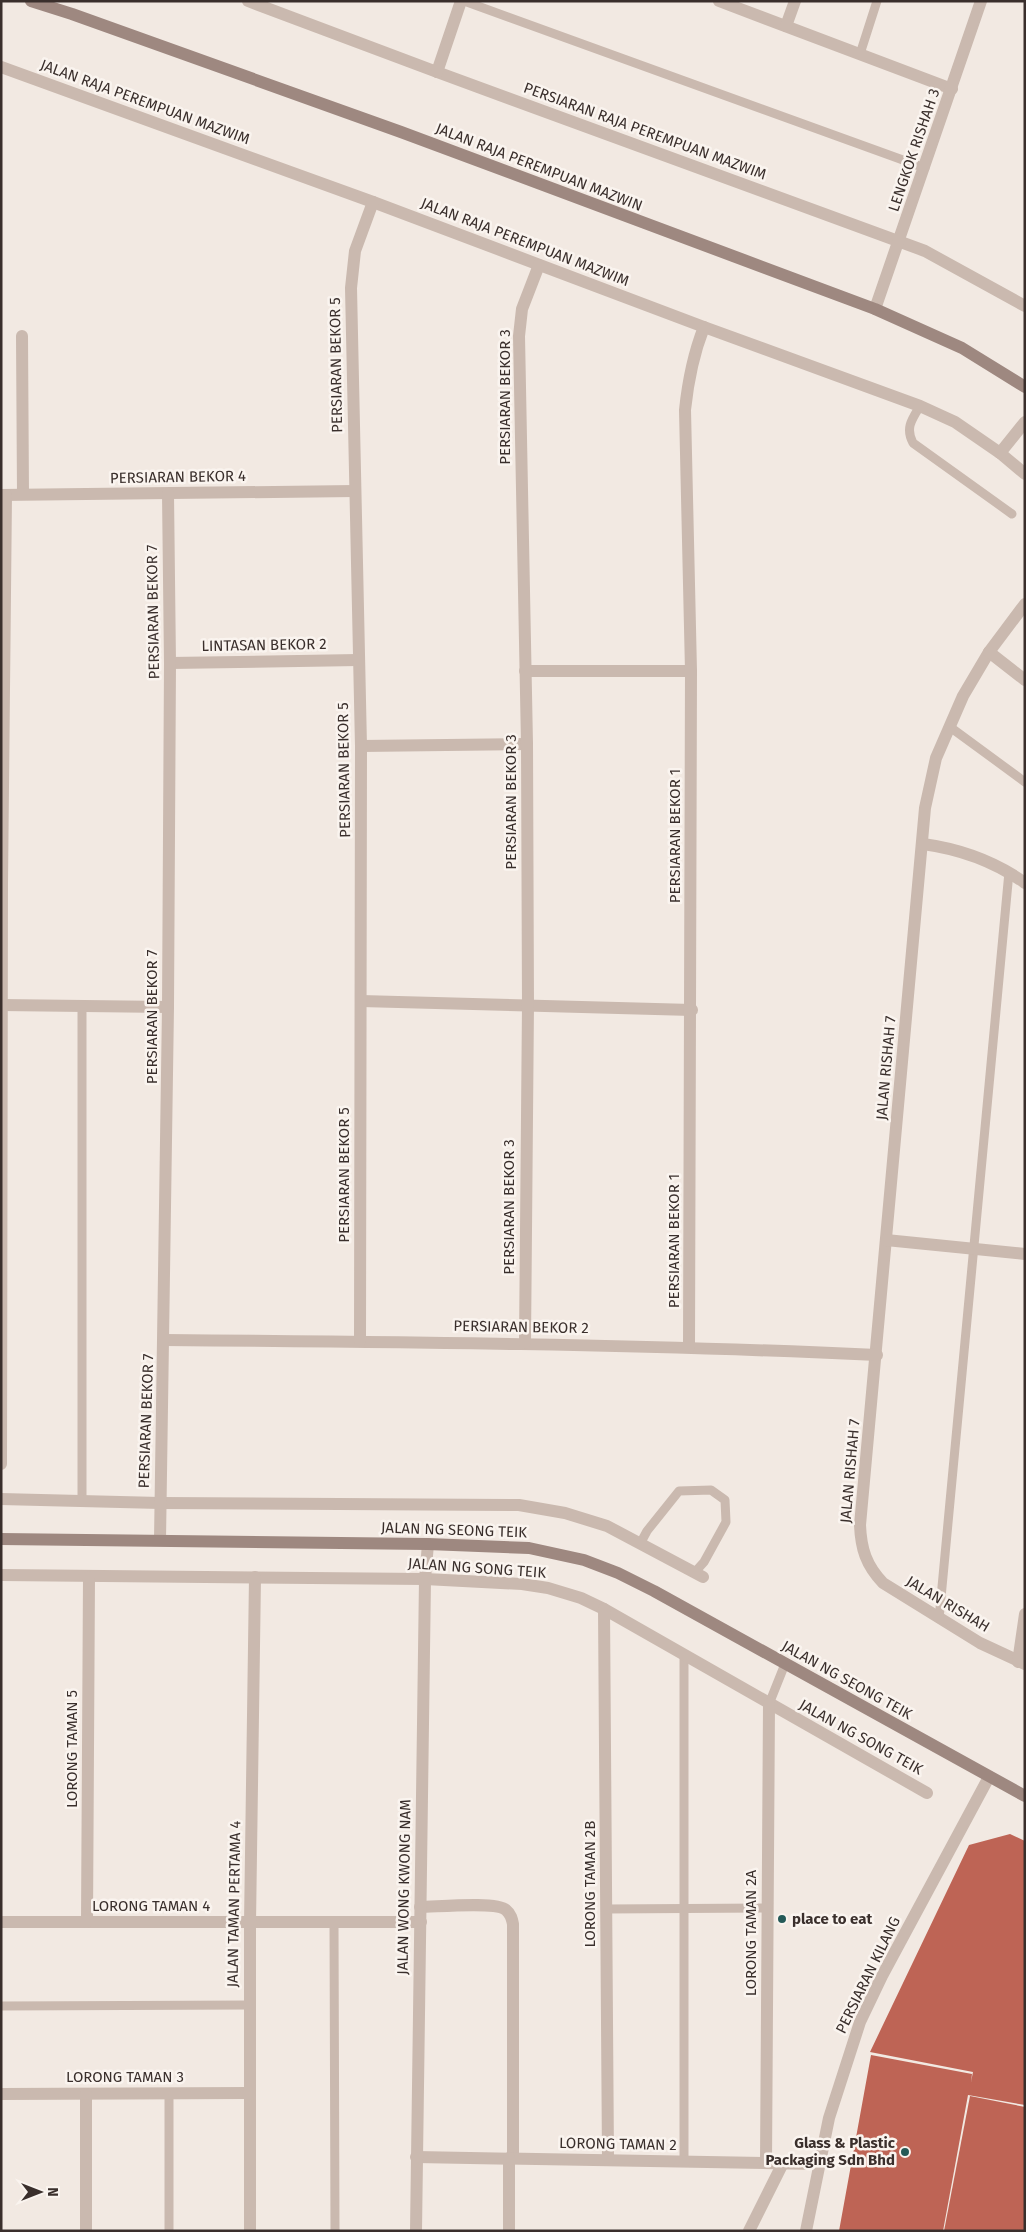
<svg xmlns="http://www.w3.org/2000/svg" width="1026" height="2232" viewBox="0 0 1026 2232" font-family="'Fira Sans',sans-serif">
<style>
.building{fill:#be6455}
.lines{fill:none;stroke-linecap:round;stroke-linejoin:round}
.service{stroke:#cab9af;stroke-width:9}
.minor{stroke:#cab9af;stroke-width:12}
.tertiary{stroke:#cab9af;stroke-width:12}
.secondary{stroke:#9e8880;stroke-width:12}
.poi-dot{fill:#245957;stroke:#faf4ef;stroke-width:2}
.labels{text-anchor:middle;stroke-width:5;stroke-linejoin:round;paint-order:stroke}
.street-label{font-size:15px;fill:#3a2f2c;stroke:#faf4ef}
.poi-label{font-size:15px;font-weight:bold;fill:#3a2f2c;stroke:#faf4ef;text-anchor:start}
</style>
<rect width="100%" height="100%" fill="#f2e9e2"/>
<!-- building -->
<g class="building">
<polygon points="1010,1834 1025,1841 1025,2105 968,2095 943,2231 839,2231 871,2055 972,2074 971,2082 973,2072 870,2052 969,1845"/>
<polygon points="970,2096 1025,2107 1025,2231 944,2231"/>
</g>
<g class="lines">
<!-- service -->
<g class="service">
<polyline points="464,1 925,168"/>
<polyline points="860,54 877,1"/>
<path d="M920 406C912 419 905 428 913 443L1012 514"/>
<polyline points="950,727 1025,782"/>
<polyline points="82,1005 82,1501"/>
<polyline points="640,1544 647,1531 679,1491 711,1490 725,1500 726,1522 704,1562 695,1572"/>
<polyline points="939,1619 1009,872"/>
<polyline points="684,1654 684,2161"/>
<polyline points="769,1704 785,1664"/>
<polyline points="607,1909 767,1908"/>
<polyline points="334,1923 335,2231"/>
<polyline points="1,2006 250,2005"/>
<polyline points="169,2093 169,2231"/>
</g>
<!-- minor -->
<g class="minor">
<polyline points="248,1 437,72 925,251 1025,306"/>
<polyline points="719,1 952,89"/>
<polyline points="786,26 795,1"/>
<polyline points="1,67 373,202 704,327 920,406 955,422 1000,453 1025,474"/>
<polyline points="437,72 461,1"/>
<polyline points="22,336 23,494"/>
<polyline points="1000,453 1025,422"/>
<polyline points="1,495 355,491"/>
<path d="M1025 604 989 652 963 696 936 758 925 808 860 1525C861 1549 866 1565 883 1583L980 1643 1025 1664"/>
<polyline points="989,652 1025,680"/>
<polyline points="170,663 358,660"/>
<polyline points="525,671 691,671"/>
<polyline points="361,746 527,744"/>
<path d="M923 844C960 849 994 861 1025 883"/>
<polyline points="361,1001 692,1010"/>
<polyline points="1,1005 168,1007"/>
<polyline points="886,1240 1025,1254"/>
<path d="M165 1340C402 1342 639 1344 877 1355"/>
<polyline points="360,1341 361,746 351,288 355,251 373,202"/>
<polyline points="525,1343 528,1004 527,744 519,336 522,309 539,265"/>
<path d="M689 1347 691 671 685 410C688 381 693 355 704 327"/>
<polyline points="1,1464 2,884 6,495"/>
<polyline points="1,1499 160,1503 519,1505 565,1513 607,1526 703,1577"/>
<polyline points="160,1540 168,1007 170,663 168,494"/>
<polyline points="1,1575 425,1579 522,1584 548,1588 581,1598 604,1609 927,1793"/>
<polyline points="604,1609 608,2159"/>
<polyline points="1018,1662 1025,1614"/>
<path d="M420 1907C436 1907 496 1901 506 1910 511 1914 512 1919 513 1924V2158"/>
<polyline points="1,1922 421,1922"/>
<polyline points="87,1922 89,1577"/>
<polyline points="1,2094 250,2093"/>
<polyline points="86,2094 86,2231"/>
<polyline points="416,2157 819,2164"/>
<polyline points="766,2163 769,1704"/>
<polyline points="250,2231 250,1923 255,1577"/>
<polyline points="416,2231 425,1579 428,1544"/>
<polyline points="509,2231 509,2158"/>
<polyline points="749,2231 783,2163"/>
<polyline points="806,2231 829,2118 860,2022 882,1976 989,1777"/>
</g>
<!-- tertiary -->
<polyline class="tertiary" points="875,309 981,1"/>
<!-- secondary -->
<g class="secondary">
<polyline points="31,1 72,14 401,132 875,309 962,348 1025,387"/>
<polyline points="1,1539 428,1544 529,1548 584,1560 618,1573 654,1591 1025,1796"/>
</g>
</g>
<!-- markers -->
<g class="poi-dot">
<circle cx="782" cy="1919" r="5"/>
<circle cx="905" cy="2152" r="5"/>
</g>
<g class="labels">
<!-- street labels -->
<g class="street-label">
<text transform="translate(145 102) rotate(20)" y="5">JALAN RAJA PEREMPUAN MAZWIM</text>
<text transform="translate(645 131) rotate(20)" y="5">PERSIARAN RAJA PEREMPUAN MAZWIM</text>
<text transform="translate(914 150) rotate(-71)" y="5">LENGKOK RISHAH 3</text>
<text transform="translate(539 167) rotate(21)" y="5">JALAN RAJA PEREMPUAN MAZWIN</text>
<text transform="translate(525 242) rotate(21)" y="5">JALAN RAJA PEREMPUAN MAZWIM</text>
<text transform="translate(336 365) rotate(-91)" y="5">PERSIARAN BEKOR 5</text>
<text transform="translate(505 397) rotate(-90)" y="5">PERSIARAN BEKOR 3</text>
<text transform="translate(178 477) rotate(-1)" y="5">PERSIARAN BEKOR 4</text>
<text transform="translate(153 612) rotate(-91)" y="5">PERSIARAN BEKOR 7</text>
<text transform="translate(264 645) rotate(-1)" y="5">LINTASAN BEKOR 2</text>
<text transform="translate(344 770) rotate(-91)" y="5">PERSIARAN BEKOR 5</text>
<text transform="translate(511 802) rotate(-90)" y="5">PERSIARAN BEKOR 3</text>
<text transform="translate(675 836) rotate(-90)" y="5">PERSIARAN BEKOR 1</text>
<text transform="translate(152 1017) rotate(-90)" y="5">PERSIARAN BEKOR 7</text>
<text transform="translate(886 1068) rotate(-85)" y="5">JALAN RISHAH 7</text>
<text transform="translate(344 1175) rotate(-90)" y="5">PERSIARAN BEKOR 5</text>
<text transform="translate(509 1207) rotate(-90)" y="5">PERSIARAN BEKOR 3</text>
<text transform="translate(674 1241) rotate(-90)" y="5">PERSIARAN BEKOR 1</text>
<text transform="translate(521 1327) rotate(1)" y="5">PERSIARAN BEKOR 2</text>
<text transform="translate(146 1421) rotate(-88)" y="5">PERSIARAN BEKOR 7</text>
<text transform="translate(850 1471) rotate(-85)" y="5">JALAN RISHAH 7</text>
<text transform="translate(454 1530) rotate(2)" y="5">JALAN NG SEONG TEIK</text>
<text transform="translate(477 1568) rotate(4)" y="5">JALAN NG SONG TEIK</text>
<text transform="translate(948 1604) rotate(31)" y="5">JALAN RISHAH</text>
<text transform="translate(847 1680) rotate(29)" y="5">JALAN NG SEONG TEIK</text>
<text transform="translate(861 1737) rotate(29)" y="5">JALAN NG SONG TEIK</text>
<text transform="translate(72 1749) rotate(-90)" y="5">LORONG TAMAN 5</text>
<text transform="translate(590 1884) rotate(-90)" y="5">LORONG TAMAN 2B</text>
<text transform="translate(404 1887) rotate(-89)" y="5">JALAN WONG KWONG NAM</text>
<text transform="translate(234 1904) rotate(-89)" y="5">JALAN TAMAN PERTAMA 4</text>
<text x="151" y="1911">LORONG TAMAN 4</text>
<text transform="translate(751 1933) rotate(-90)" y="5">LORONG TAMAN 2A</text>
<text transform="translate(868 1975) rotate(-64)" y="5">PERSIARAN KILANG</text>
<text x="125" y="2082">LORONG TAMAN 3</text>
<text transform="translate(618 2144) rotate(1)" y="5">LORONG TAMAN 2</text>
</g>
<!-- poi labels -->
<g class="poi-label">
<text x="792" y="1924">place to eat</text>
<text x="895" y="2148" text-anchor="end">Glass &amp; Plastic<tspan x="895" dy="17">Packaging Sdn Bhd</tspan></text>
</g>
</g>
<!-- border -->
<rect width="1026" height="2232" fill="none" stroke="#3a2f2c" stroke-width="5"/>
<!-- north arrow -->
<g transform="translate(40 2192) rotate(90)" stroke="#faf4ef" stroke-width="4" paint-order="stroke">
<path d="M0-4L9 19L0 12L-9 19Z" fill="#3a2f2c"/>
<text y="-8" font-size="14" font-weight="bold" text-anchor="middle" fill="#3a2f2c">N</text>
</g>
</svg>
